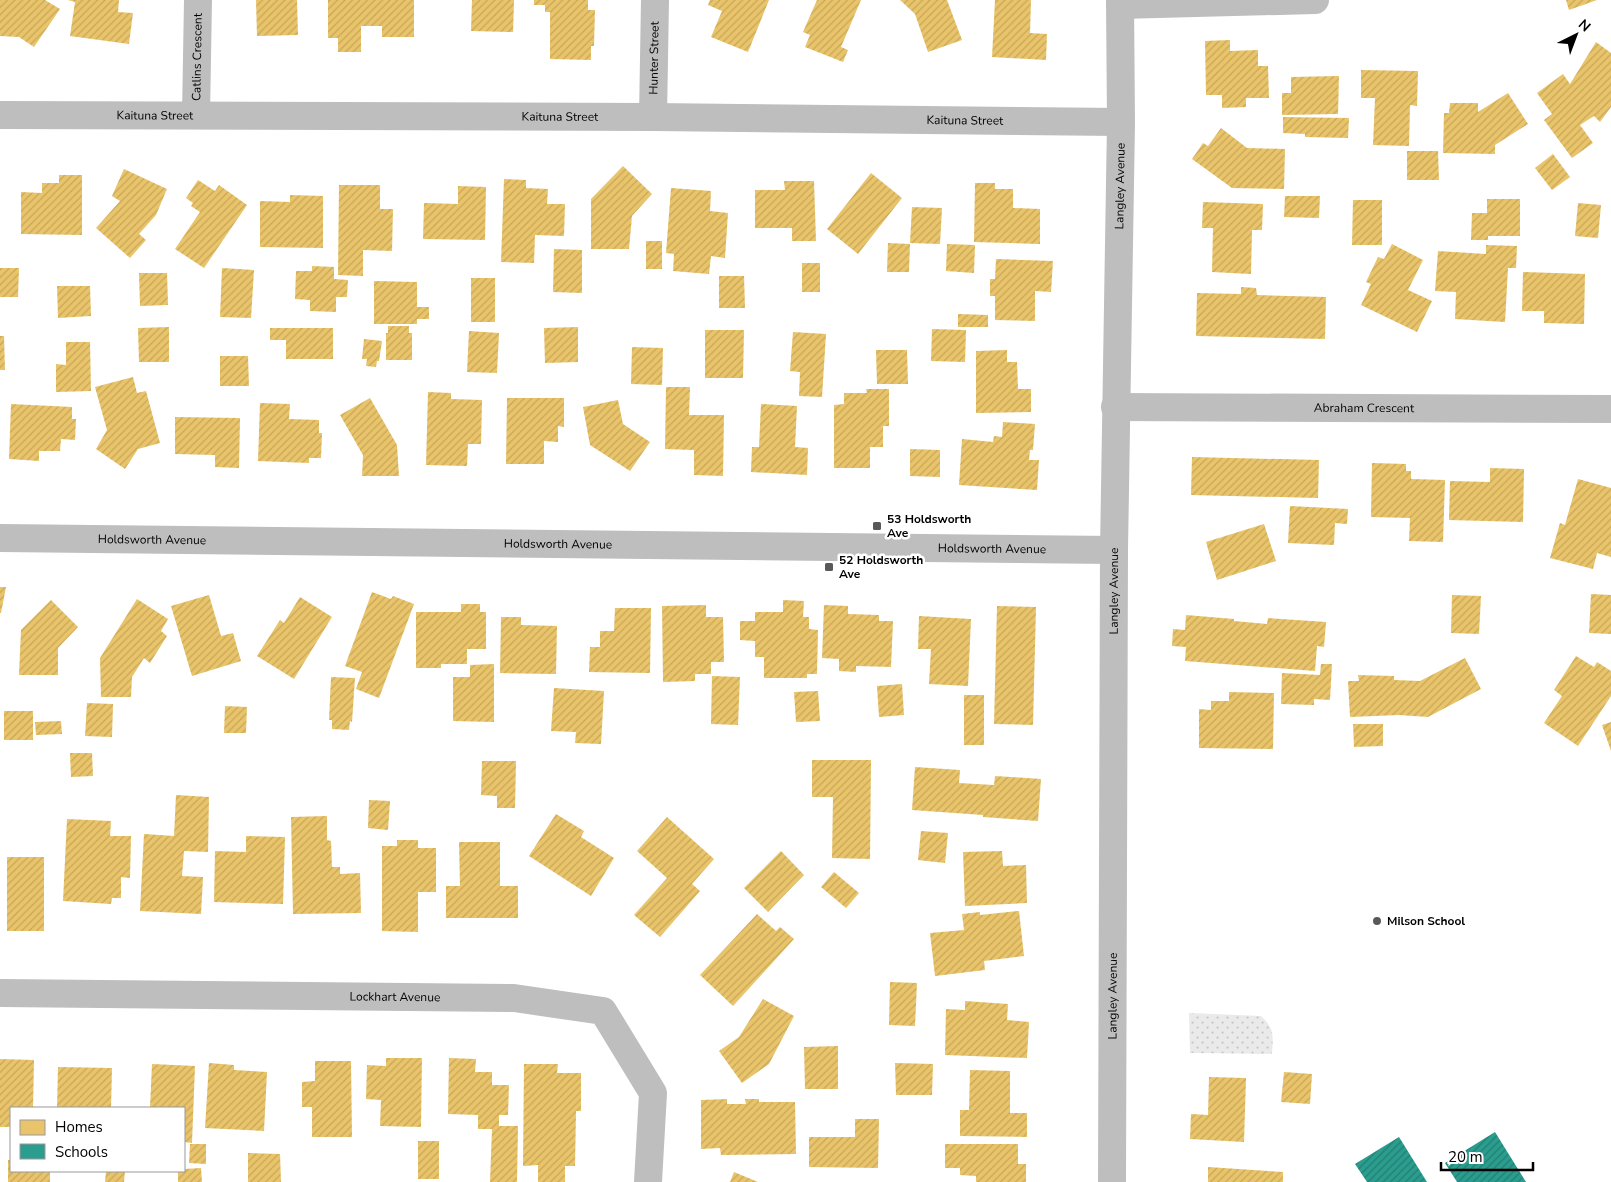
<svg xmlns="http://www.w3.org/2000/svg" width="1611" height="1182" viewBox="0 0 1611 1182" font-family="'Nunito Sans',sans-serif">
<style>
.park{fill:url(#park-dots)}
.homes{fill:url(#homes-hatch)}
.schools{fill:url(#schools-hatch)}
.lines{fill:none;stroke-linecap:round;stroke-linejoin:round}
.street{stroke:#bebebe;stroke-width:28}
.poi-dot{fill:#595959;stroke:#fff;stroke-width:2}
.labels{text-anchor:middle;stroke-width:5;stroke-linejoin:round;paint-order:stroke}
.street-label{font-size:12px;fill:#000;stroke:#fff}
.poi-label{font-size:12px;font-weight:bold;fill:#000;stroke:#fff;text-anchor:start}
</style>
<defs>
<pattern id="park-dots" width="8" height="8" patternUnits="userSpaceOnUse" patternTransform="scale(1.25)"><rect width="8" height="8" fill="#eaeaea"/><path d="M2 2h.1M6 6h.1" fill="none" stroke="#c7c7c7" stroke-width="1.8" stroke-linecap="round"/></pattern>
<pattern id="homes-hatch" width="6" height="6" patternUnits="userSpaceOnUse" patternTransform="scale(1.25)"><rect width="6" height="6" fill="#e9c46a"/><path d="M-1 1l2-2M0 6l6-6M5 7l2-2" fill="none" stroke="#c6a75a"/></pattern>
<pattern id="schools-hatch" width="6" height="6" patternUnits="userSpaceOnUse" patternTransform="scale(1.25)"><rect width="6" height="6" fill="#2a9d8f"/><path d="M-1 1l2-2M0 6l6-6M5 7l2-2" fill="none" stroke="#227e72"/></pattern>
</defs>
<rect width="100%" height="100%" fill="#fff"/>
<!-- park -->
<path class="park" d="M1189 1013 1261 1016C1275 1029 1273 1036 1272 1054L1190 1053Z"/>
<!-- homes -->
<g class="homes">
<polygon points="0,0 45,0 60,9 34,47 19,37 0,36"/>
<polygon points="68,0 119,0 118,12 133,13 129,44 70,36 75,2"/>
<polygon points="256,0 297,0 298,35 257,36"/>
<polygon points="328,0 414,0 414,37 382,37 382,26 361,26 361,52 338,52 338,38 328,38"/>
<polygon points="472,0 514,0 513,32 471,31"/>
<polygon points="534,0 588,0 588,10 595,10 594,46 591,46 591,60 550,59 550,12 545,12 545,5 534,5"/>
<polygon points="710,0 769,0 748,52 711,37 722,11 708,5"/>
<polygon points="817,0 861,0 841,47 848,50 843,62 805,47 810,35 803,32"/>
<polygon points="900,0 947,0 962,40 928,52 915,14"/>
<polygon points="995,0 1031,0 1030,33 1047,34 1046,60 992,57"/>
<polygon points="1566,0 1597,0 1569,10"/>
<polygon points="1230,40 1230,51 1258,50 1258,66 1268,66 1269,98 1246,98 1246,107 1222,108 1222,95 1206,95 1205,41"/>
<polygon points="1596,42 1611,53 1611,107 1600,122 1594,116 1580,125 1593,143 1572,158 1544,120 1552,114 1537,93 1563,74 1570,84"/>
<polygon points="1361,70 1418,71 1417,106 1410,105 1409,146 1373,145 1375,98 1361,98"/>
<polygon points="1339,76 1338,114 1282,115 1282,93 1291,93 1291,77"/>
<polygon points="1508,93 1528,124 1495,145 1495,154 1443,153 1444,113 1449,113 1450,103 1478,103 1478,112"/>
<polygon points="1283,117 1349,118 1348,138 1305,137 1305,134 1283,133"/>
<polygon points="1221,128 1247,148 1285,149 1284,189 1232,188 1192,159 1203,143 1208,146"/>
<polygon points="1407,151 1438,151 1439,180 1407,180"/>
<polygon points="1553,154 1570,177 1552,190 1535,168"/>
<polygon points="623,166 652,194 632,216 629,249 591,249 591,199"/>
<polygon points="124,169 167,189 156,215 139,234 146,240 130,258 96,228 120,201 112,196"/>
<polygon points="871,173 902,198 858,254 827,229"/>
<polygon points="59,175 82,175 82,235 21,234 21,192 42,193 42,183 59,183"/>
<polygon points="504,179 526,180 526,188 548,189 547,204 565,204 564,236 535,235 534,263 501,262"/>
<polygon points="198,180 215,191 219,185 247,205 204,268 175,249 200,212 191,206 193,203 186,198"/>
<polygon points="784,181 814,181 816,241 792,241 792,228 755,228 755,190 785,190"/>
<polygon points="975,183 995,183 995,189 1013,189 1013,208 1040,209 1040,244 974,242"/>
<polygon points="339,185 380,185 380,209 393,209 392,251 363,250 363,276 338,275"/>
<polygon points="458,186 486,187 485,240 423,239 424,203 458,204"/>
<polygon points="671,188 711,191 710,211 728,213 725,258 711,256 709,274 673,271 674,254 666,253"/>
<polygon points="290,195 323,196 323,248 260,247 260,201 290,202"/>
<polygon points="1285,196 1320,196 1319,218 1284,217"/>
<polygon points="1487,199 1520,199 1520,236 1488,236 1488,240 1471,240 1472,213 1487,213"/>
<polygon points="1353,200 1382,200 1382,245 1352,245"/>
<polygon points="1203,202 1263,204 1262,230 1252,230 1251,274 1212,272 1213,228 1202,228"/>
<polygon points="1578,203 1601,205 1598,238 1575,236"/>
<polygon points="912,207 942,208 940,244 910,243"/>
<rect x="646" y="241" width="16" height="28"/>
<polygon points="888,243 910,244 909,272 887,272"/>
<polygon points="947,244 975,245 974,273 946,271"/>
<polygon points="1392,244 1423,260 1408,290 1432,301 1417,332 1361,305 1371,284 1366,282 1378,257 1384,259"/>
<polygon points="1486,245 1517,246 1516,268 1508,268 1505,322 1455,319 1456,292 1435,291 1438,251 1486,254"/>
<polygon points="554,249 582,250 582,293 553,292"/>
<polygon points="996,259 1053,261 1051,292 1035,291 1035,321 995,320 995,296 990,296 990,279 995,279"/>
<rect x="802" y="263" width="18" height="29"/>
<polygon points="312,266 334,267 334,279 348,280 347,297 336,297 336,312 310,311 310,300 295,299 296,271 312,271"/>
<polygon points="0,268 19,268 18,297 0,297"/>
<polygon points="222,268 254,270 251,318 220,317"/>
<polygon points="1523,272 1585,274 1584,324 1544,323 1544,311 1522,311"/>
<polygon points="139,273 167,273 168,305 140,306"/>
<polygon points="719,276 744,276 745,308 719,308"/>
<rect x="471" y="278" width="24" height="44"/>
<polygon points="374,281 417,282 417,307 429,307 429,319 417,319 417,324 374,324"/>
<polygon points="57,286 90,286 91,316 58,318"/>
<polygon points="1241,287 1256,288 1257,295 1326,297 1325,339 1196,336 1197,293 1241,294"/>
<polygon points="958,314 988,315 988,327 958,327"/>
<polygon points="388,326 409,326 409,333 412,333 412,360 386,360 386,333 388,333"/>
<polygon points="169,327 169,362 139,362 138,328"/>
<polygon points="578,327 578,362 545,363 544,328"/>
<polygon points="270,328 333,328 333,359 286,359 286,340 270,340"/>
<polygon points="932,329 966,330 965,362 931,361"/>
<polygon points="705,330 744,330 743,378 705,378"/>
<polygon points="469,331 499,333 497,373 467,372"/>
<polygon points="793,332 826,334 822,397 799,396 800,372 790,371"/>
<polygon points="0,336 4,336 5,370 0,370"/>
<polygon points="364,339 382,341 379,361 377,361 376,367 366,366 367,359 362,359"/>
<polygon points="66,342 90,342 91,391 56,392 56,364 66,365"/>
<polygon points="632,347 663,348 662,385 631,384"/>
<polygon points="876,350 907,350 908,384 877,384"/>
<polygon points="1007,350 1007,362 1017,362 1018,389 1031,389 1031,412 976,413 976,351"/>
<polygon points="220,356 248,356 249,386 220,386"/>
<polygon points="133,377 137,393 146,391 160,443 138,449 125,469 96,449 107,430 95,387"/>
<polygon points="666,387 690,387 689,415 724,415 723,476 694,475 694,450 665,449"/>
<polygon points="866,389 889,389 889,426 883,426 883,447 870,447 870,468 834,468 834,405 844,404 844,393 867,393"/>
<polygon points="428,392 451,393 451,399 482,400 481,444 468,444 467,466 426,465"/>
<polygon points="370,398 397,445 399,476 362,476 363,455 340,415"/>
<polygon points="507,398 564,398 564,427 558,426 558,442 544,441 544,464 506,464"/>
<polygon points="618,400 623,424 650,442 630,471 590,445 583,407"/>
<polygon points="260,403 290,404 289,419 319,420 319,433 322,433 321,458 309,458 309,463 258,461"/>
<polygon points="11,404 72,407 72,419 76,419 75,440 61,439 60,451 39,451 39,461 9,459"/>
<polygon points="761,404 797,406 795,447 808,448 807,475 751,472 752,447 759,447"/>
<polygon points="175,417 240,418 239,468 215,467 215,455 175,454"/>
<polygon points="1003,422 1035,424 1033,450 1030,450 1029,460 1039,460 1037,490 959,485 962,439 993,442 994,436 1002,437"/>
<polygon points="910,449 940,450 940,477 910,476"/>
<polygon points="1192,457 1319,460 1318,498 1191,495"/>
<polygon points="1372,463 1406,464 1406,471 1411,471 1411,479 1445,480 1443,542 1409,541 1410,518 1371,517"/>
<polygon points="1490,468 1524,469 1523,522 1449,520 1450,481 1490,482"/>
<polygon points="1578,479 1611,488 1611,557 1597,553 1593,569 1550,558 1560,523 1565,525"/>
<polygon points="1290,506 1348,509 1347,524 1335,523 1334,545 1288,543"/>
<polygon points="1264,524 1276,561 1217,580 1206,542"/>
<polygon points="0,587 6,587 1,613 0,613"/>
<polygon points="372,592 391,599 393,596 414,604 379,698 356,689 362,672 345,666"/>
<polygon points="1591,594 1611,595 1611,634 1589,633"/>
<polygon points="209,595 221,636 233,633 241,661 192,676 171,606"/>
<polygon points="1452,595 1481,596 1479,634 1451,633"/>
<polygon points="300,597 332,617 294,679 257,656 280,620 284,623"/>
<polygon points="137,599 168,619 161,631 167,636 150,663 144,658 132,677 131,697 101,697 100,658"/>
<polygon points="51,600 78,627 58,648 58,675 19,675 21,630"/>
<polygon points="783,600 804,601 803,617 809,617 809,629 818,630 817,674 807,674 807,678 764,678 764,657 755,657 755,641 740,640 740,621 755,621 755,612 783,612"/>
<polygon points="461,604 480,604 480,612 486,612 486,649 467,649 467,664 441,664 441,668 416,668 416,612 461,612"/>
<polygon points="706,605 706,617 723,617 724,662 711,662 711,674 695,674 695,681 663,682 662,606"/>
<polygon points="824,605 848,606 848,614 879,615 879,621 893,621 891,667 856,666 856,672 839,671 839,659 822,658"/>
<polygon points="997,606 1036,607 1033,725 994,724"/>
<polygon points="615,608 651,608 650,673 589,672 590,647 600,647 600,631 614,631"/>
<polygon points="1186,615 1234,619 1234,621 1267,624 1268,618 1326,622 1324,647 1317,646 1315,671 1185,661 1186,647 1172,646 1173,629 1185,630"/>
<polygon points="919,616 971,619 968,686 929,684 931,649 918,649"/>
<polygon points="501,617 521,617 521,625 557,626 556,674 500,673"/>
<polygon points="1576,656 1594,667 1597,662 1611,671 1611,696 1578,746 1544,723 1562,696 1554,690"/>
<polygon points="1465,658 1481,689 1428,717 1399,715 1350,717 1348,681 1359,681 1358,675 1394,676 1394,680 1420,681"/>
<polygon points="494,664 494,722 453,721 453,677 470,677 470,665"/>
<polygon points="1321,664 1332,664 1330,700 1314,699 1314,705 1281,704 1282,673 1320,675"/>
<polygon points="712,676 740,677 738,725 711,724"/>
<polygon points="331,677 355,678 352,722 350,721 349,730 332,729 332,720 329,720"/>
<polygon points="902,684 904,715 879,717 877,686"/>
<polygon points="554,688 604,691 601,744 575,743 576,732 551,731"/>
<polygon points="818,691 820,721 796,722 794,692"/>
<polygon points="1229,692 1274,693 1273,749 1199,748 1199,709 1211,710 1211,701 1229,701"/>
<rect x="964" y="695" width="20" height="50"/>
<polygon points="87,703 113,704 112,737 85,736"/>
<polygon points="225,706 247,707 246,733 224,733"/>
<rect x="4" y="711" width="29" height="29"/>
<polygon points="61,721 62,734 36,735 35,722"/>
<polygon points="1611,722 1611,751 1602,725"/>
<polygon points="1353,724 1383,724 1383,746 1354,747"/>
<polygon points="70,753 92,753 93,776 71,777"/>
<polygon points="812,760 871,760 870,859 832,858 833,797 812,797"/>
<polygon points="482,761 516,761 515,808 497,808 497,796 481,795"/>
<polygon points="915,767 960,770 959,783 994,785 995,776 1041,779 1038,821 983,817 983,815 912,810"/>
<polygon points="176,795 209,797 208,852 184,851 182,876 203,877 201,914 140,911 144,834 174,836"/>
<polygon points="369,800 390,801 388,830 368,828"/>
<polygon points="556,814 584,831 581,837 614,858 591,896 529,856"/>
<polygon points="327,816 327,840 331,841 332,867 340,867 340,874 360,873 361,913 293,914 291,817"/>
<polygon points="667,817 714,859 692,884 700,891 660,937 634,915 667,878 637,851"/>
<polygon points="67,819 111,821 110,836 131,836 130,878 121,877 121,898 112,898 111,904 63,901"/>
<polygon points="921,831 948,833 945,863 918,860"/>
<polygon points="246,836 285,837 283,904 214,902 215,851 246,852"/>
<polygon points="397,840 418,840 418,848 436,848 436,892 418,892 418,932 382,931 382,846 397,846"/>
<polygon points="459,842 500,842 500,886 518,886 518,918 446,918 446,886 460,886"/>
<polygon points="781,851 804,875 768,912 744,888"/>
<polygon points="1002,851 1003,866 1026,865 1027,903 965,906 963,852"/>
<rect x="7" y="857" width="37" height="74"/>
<polygon points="834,872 859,893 846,908 821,887"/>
<polygon points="1019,911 1024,956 984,961 985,970 935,976 930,933 964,930 962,914 980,912 980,915"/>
<polygon points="757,914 776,931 780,927 794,939 733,1006 700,975"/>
<polygon points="890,982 917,983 915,1026 889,1025"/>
<polygon points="763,999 794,1016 769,1064 742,1083 719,1051 739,1037"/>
<polygon points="965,1001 1008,1004 1007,1020 1029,1022 1027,1058 945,1055 946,1009 965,1010"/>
<polygon points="838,1046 838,1089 805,1089 804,1047"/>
<polygon points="386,1058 422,1058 421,1127 380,1126 381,1100 366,1099 367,1065 386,1066"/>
<polygon points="449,1058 476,1059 475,1072 492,1072 492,1085 509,1085 508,1115 499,1115 499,1126 518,1126 517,1182 490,1182 492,1129 478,1129 478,1115 448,1114"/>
<polygon points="0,1059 34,1060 33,1108 11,1108 11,1127 0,1127"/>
<polygon points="315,1061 351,1061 352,1137 312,1137 312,1107 302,1107 302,1082 315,1081"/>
<polygon points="209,1063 234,1065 234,1070 267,1072 264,1131 205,1128"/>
<polygon points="895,1063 933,1064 932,1095 896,1095"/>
<polygon points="152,1064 195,1066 192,1143 184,1142 184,1108 150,1108"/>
<polygon points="524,1064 558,1064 557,1073 581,1073 581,1111 576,1111 575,1166 565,1166 565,1182 538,1182 538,1165 523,1166"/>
<polygon points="58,1067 112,1068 111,1108 57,1108"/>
<polygon points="970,1070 1010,1071 1010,1113 1027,1113 1027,1137 960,1136 960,1110 969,1110"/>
<polygon points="1284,1072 1312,1074 1310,1104 1281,1102"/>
<polygon points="1209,1077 1246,1078 1244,1142 1190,1139 1191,1114 1208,1115"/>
<polygon points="727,1099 727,1104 746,1104 745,1099 759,1099 759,1102 795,1102 796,1154 721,1155 720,1148 701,1149 701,1100"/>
<polygon points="855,1119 879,1119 878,1168 809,1167 809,1137 855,1137"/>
<rect x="418" y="1141" width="21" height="38"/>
<polygon points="190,1144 206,1144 206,1164 189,1163"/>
<polygon points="945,1144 1018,1144 1018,1164 1026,1164 1026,1182 976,1182 976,1176 960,1175 960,1168 945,1168"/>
<polygon points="248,1153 280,1154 281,1182 248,1182"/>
<polygon points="8,1160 11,1160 11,1171 50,1171 50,1182 8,1182"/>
<polygon points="1208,1167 1283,1172 1283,1182 1208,1182"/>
<polygon points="201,1168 202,1182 178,1182 178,1171 184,1171 184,1169"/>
<polygon points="106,1171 125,1171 124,1182 105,1182"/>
<polygon points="734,1172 758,1182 730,1182"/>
</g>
<!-- schools -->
<g class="schools">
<polygon points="1495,1132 1526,1182 1457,1182 1445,1163"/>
<polygon points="1399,1137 1427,1182 1367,1182 1355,1164"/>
</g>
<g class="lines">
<!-- street -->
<g class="street">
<polyline points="1120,5 1315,0"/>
<path id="s1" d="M0 115 653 117 1121 122"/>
<path id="s2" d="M196 115 198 0"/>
<path id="s3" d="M653 117 655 0"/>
<path id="s4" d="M1115 407 1611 409"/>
<path id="s5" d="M0 538 1114 550"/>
<path id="s6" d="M0 993 514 998 603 1011 653 1093 648 1182"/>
<path id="s7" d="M1112 1182 1114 550 1121 122 1120 0"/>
</g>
</g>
<!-- markers -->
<g class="poi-dot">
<rect x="872" y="521" width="10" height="10" rx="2.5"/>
<rect x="824" y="562" width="10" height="10" rx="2.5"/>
<circle cx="1377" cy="921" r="5"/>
</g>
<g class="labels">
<!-- street labels -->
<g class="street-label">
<text dy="4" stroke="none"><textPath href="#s2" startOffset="58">Catlins Crescent</textPath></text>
<text dy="4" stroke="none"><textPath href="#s3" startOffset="59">Hunter Street</textPath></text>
<text dy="4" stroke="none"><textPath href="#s1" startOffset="155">Kaituna Street</textPath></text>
<text dy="4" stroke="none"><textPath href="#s1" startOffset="560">Kaituna Street</textPath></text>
<text dy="4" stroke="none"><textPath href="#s1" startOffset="965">Kaituna Street</textPath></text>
<text dy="4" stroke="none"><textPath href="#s7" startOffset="996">Langley Avenue</textPath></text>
<text dy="4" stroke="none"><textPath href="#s4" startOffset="249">Abraham Crescent</textPath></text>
<text dy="4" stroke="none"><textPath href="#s5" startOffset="152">Holdsworth Avenue</textPath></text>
<text dy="4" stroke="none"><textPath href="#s5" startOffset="558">Holdsworth Avenue</textPath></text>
<text dy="4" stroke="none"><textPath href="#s5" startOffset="992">Holdsworth Avenue</textPath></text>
<text dy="4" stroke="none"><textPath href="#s7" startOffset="591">Langley Avenue</textPath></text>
<text dy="4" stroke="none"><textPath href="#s7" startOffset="186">Langley Avenue</textPath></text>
<text dy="4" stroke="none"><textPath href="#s6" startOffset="395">Lockhart Avenue</textPath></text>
</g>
<!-- poi labels -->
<g class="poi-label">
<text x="887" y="523">53 Holdsworth<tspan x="887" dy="14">Ave</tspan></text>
<text x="839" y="564">52 Holdsworth<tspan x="839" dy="14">Ave</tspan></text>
<text x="1387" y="925">Milson School</text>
</g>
</g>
<!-- legend -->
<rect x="10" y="1107" width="175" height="65" fill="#ffffff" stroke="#999999"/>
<rect x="20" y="1120" width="25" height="15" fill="#e9c46a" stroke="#999999"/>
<text x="55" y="1132" font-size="15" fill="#000000">Homes</text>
<rect x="20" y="1144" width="25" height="15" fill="#2a9d8f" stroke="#999999"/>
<text x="55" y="1157" font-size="15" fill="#000000">Schools</text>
<!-- north arrow -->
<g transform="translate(1576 35) rotate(42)" stroke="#ffffff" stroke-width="4" paint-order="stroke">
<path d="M0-4L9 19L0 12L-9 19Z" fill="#000000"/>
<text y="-8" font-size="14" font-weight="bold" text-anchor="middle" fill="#000000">N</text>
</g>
<!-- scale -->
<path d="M1441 1162v8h92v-8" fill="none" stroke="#000000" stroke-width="2.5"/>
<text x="1448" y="1162" font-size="15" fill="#000000" stroke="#ffffff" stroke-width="4" paint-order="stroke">20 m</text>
</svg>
